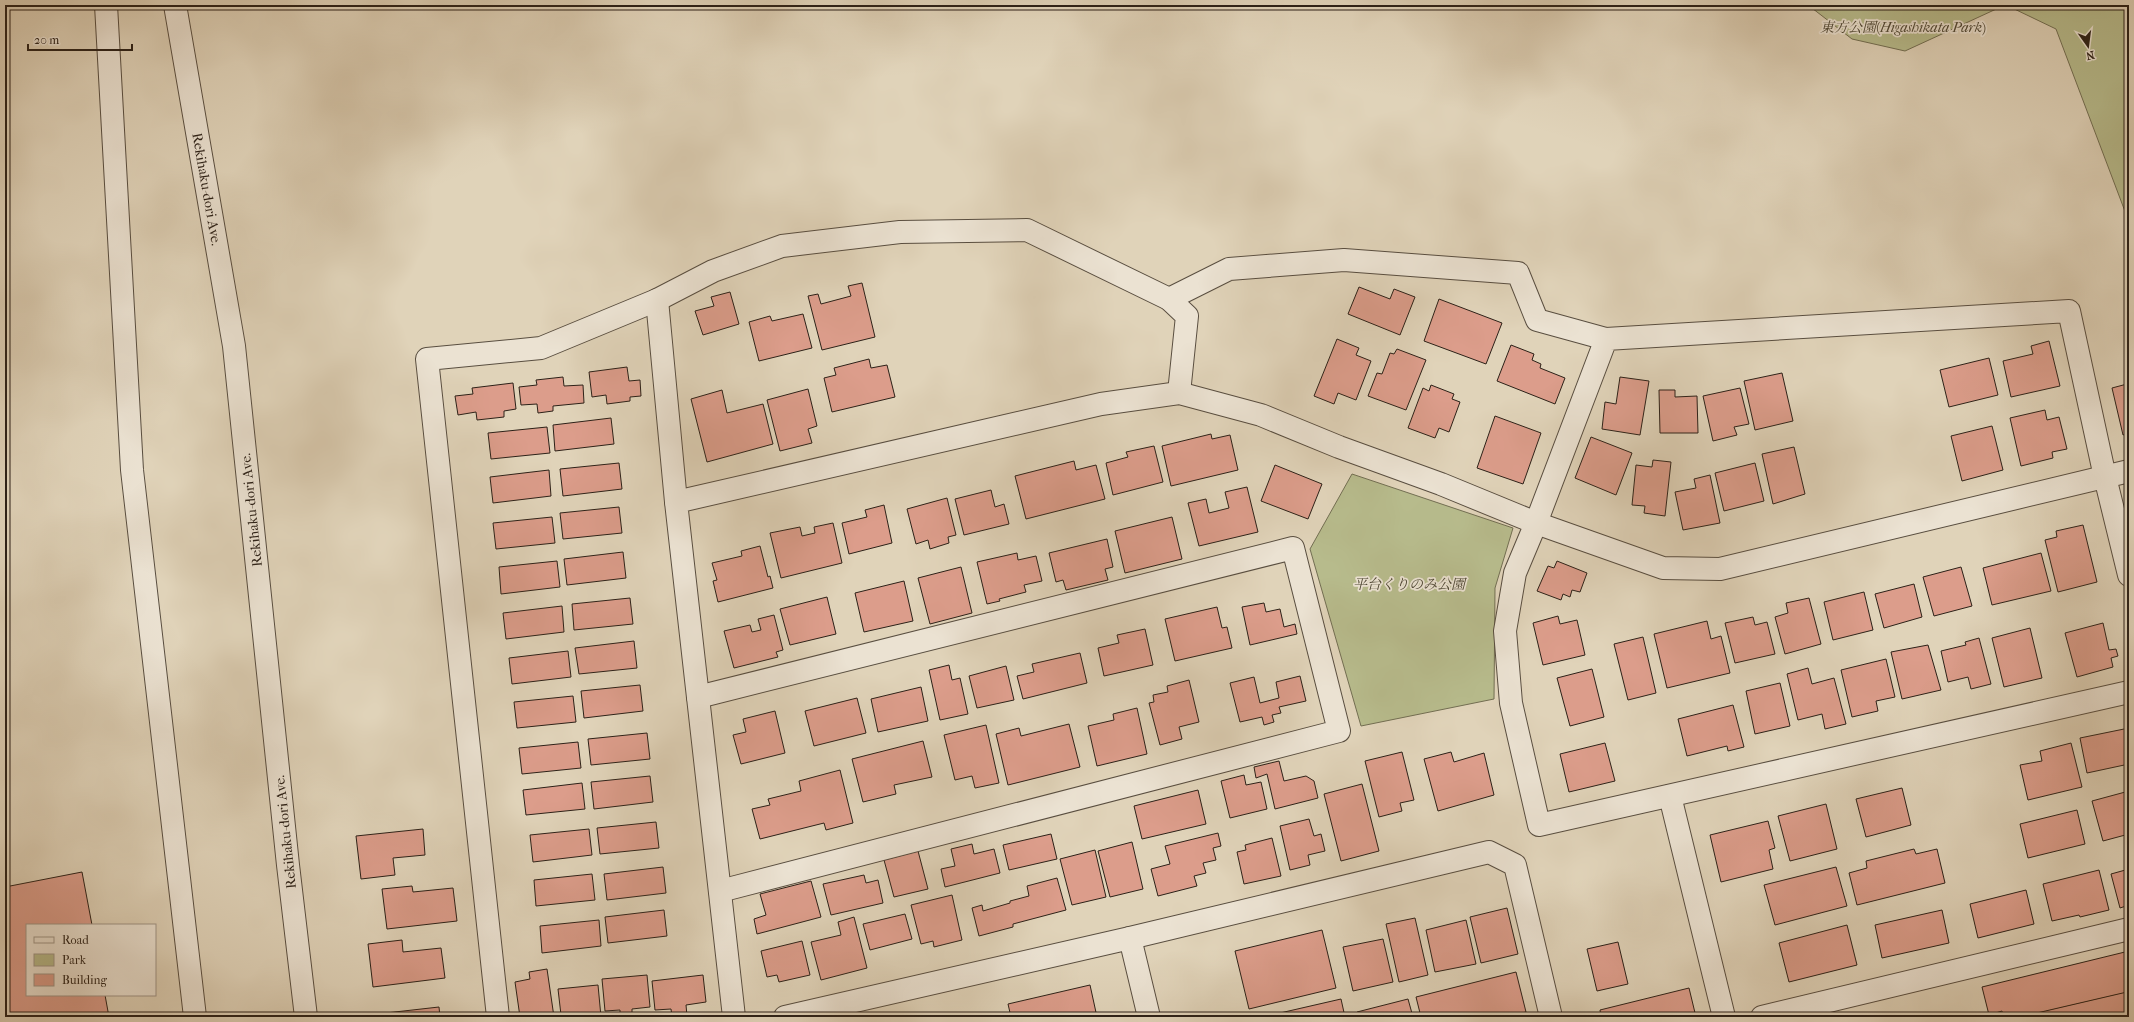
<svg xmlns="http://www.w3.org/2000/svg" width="2134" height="1022" viewBox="0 0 2134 1022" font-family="'IM FELL French Canon','Noto Serif JP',serif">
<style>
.green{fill:#b7bb8c;stroke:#726e52}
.building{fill:#dc9d8b;stroke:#2c2118}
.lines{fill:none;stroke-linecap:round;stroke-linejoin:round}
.minor-casing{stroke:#594e40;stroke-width:24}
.tertiary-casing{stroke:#594e40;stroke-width:24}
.minor{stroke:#ebe2d2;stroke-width:22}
.tertiary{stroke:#ebe2d2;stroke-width:22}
.labels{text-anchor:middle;stroke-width:3.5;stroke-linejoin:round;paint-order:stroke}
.park-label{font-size:14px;font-style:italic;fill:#4f4835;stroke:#ebe2d2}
.street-label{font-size:14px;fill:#2c2118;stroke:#ebe2d2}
</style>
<rect width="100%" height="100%" fill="#e0d3b9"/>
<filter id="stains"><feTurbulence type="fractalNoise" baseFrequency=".005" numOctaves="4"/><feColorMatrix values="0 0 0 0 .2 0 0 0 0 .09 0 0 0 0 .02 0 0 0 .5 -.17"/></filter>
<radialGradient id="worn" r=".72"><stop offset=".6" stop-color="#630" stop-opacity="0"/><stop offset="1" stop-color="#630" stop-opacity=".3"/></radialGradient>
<!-- green -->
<g class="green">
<polygon points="1808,5 2005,5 1905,51 1852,39"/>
<polygon points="2006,5 2129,5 2129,222 2056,29"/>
<polygon points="1352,474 1513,528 1495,588 1494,699 1361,726 1310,549"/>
</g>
<!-- building -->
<g class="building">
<polygon points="862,283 875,337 822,350 808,296 818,294 821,304 851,296 848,286"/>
<polygon points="1359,287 1390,299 1394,289 1415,297 1400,335 1348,314"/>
<polygon points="730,292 739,324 703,335 695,311 714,306 711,297"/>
<polygon points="1439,299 1502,323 1486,364 1424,341"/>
<polygon points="803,314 812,348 759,361 749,322 770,316 772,321"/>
<polygon points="1337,339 1359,348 1356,355 1371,361 1356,400 1338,393 1334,404 1314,396"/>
<polygon points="2049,341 2060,386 2011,397 2003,361 2033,354 2031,346"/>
<polygon points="1511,345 1534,354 1532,360 1541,364 1540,368 1565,378 1555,404 1497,381"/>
<polygon points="1397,349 1426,360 1406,410 1368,396 1377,373 1382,374 1390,353 1394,354"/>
<polygon points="1989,358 1998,395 1949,407 1940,370"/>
<polygon points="869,359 871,368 887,365 895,397 832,412 824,378 836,375 834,368"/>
<polygon points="627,367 629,381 640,380 641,396 630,397 630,401 607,404 606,395 592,397 589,372"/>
<polygon points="1782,373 1793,421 1755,430 1744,381"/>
<polygon points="563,377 564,386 583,385 584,403 553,406 553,411 538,413 537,404 521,405 519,387 537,385 536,380"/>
<polygon points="1620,377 1649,381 1640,435 1602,429 1605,402 1616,404"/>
<polygon points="2129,377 2129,433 2123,435 2112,388 2127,384 2126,378"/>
<polygon points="513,383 516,409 504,411 504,417 477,420 476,412 458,415 455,396 473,394 472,388"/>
<polygon points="1431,385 1454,394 1452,399 1460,402 1449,432 1439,428 1435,438 1408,428 1423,388 1429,391"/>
<polygon points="1740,388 1749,424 1734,427 1737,435 1713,441 1703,396"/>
<polygon points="808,389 817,426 808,429 812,443 780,451 767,400"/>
<polygon points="722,390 727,413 763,404 773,444 707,462 691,399"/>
<polygon points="1659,390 1675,390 1675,397 1697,396 1698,433 1660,433"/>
<polygon points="2045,410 2047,420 2059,417 2067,449 2052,452 2053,458 2021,466 2010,418"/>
<polygon points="1495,416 1541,433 1523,484 1477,468"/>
<polygon points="611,418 614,444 555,451 553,425"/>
<polygon points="1992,426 2003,470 1962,481 1951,436"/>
<polygon points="547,427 550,453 491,459 488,433"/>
<polygon points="1211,434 1212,439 1230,435 1238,470 1171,486 1162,446"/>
<polygon points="1591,437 1632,453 1616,495 1575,478"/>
<polygon points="1154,446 1163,482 1113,495 1106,463 1128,457 1126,452"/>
<polygon points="1794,447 1805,494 1773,504 1762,454"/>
<polygon points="1653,460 1671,462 1665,516 1644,513 1645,506 1632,505 1636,465 1652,467"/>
<polygon points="1074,461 1076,470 1096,465 1105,499 1026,519 1015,476"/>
<polygon points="619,463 622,489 563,496 560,469"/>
<polygon points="1755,463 1764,501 1724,511 1715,473"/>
<polygon points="1275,465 1322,484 1308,519 1261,501"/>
<polygon points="549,470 551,496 493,503 490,477"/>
<polygon points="1710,475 1720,523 1683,530 1675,492 1696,488 1694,479"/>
<polygon points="1247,487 1258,532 1199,546 1188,503 1206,499 1209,513 1229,508 1225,492"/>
<polygon points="991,490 995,507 1004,504 1009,524 964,535 955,499"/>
<polygon points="947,498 956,535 948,537 949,543 930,549 928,540 916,544 907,509"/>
<polygon points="884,505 892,543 849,554 842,523 867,517 865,510"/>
<polygon points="619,507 622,533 563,539 560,513"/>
<polygon points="552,517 555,543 496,549 493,523"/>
<polygon points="1172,517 1182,559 1125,573 1115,531"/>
<polygon points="833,523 842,563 781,578 770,533 800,527 802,536 815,533 814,527"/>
<polygon points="2083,525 2097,582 2058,592 2045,540 2057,537 2056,531"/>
<polygon points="1107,539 1113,567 1105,569 1108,580 1066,590 1063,580 1056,582 1049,553"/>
<polygon points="760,546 768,577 770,576 773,588 718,602 713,581 717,580 712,563 742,556 741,551"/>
<polygon points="623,552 626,578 567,585 564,559"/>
<polygon points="1017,553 1018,560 1036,556 1042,581 1024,585 1026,592 999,599 1000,601 987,604 977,562"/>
<polygon points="2041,553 2051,591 1992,605 1983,568"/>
<polygon points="557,561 560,587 501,594 499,567"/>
<polygon points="1557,561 1587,573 1580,592 1572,590 1570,597 1563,594 1561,600 1537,591 1548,566 1554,568"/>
<polygon points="961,567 972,613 930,624 918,578"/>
<polygon points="1961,567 1972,606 1934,616 1923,577"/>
<polygon points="904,581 913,621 864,632 855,593"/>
<polygon points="1914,584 1922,617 1884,628 1875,594"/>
<polygon points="1864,592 1873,630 1833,640 1824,602"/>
<polygon points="827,597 836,634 790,645 780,609"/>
<polygon points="630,598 633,624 574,630 572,604"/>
<polygon points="1809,598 1821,644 1785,654 1775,617 1788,613 1786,603"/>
<polygon points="1264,603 1266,612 1280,609 1284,627 1295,624 1297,634 1250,645 1242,607"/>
<polygon points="562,606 564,632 506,639 503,613"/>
<polygon points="1217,607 1222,628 1227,627 1232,648 1175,661 1165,619"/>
<polygon points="774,615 783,650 776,652 778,657 734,668 724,631 750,625 752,632 761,630 758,619"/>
<polygon points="1558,616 1560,624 1577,620 1585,655 1543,665 1533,623"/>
<polygon points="1753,617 1755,625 1767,622 1775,654 1735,663 1725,623"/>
<polygon points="1707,621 1711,639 1721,636 1730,673 1667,688 1654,634"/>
<polygon points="2103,623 2109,650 2116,649 2118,656 2111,658 2113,667 2077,677 2065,633"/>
<polygon points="2030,628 2042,678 2004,687 1992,638"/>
<polygon points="1145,629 1153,665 1104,676 1098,648 1119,643 1117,635"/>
<polygon points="1643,637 1656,693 1628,700 1614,644"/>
<polygon points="1979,638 1991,684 1971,689 1968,677 1948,682 1941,651 1966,645 1965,642"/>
<polygon points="634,641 637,668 579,674 575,648"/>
<polygon points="1928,645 1941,690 1902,699 1891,652"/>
<polygon points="568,651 571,677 512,684 509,658"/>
<polygon points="1080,653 1087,683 1023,699 1017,676 1034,672 1032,664"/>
<polygon points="1886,659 1895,697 1876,701 1878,711 1852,717 1841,670"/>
<polygon points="949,665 952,680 960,678 968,714 940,720 929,670"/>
<polygon points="1006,666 1014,700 977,708 969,676"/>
<polygon points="1808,668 1812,684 1834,678 1846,724 1825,729 1822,714 1798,720 1787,674"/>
<polygon points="1592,669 1604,717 1570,726 1557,678"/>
<polygon points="1300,676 1306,701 1279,707 1281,713 1272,715 1274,722 1264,725 1262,717 1240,722 1230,683 1254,677 1260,703 1279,698 1276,682"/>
<polygon points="1189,680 1199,722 1179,727 1182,739 1160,745 1149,703 1154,702 1153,695 1168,692 1167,686"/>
<polygon points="1780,683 1790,726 1755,734 1746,691"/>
<polygon points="640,685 643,711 584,718 581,691"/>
<polygon points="921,687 928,721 878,732 871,699"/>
<polygon points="573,696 576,722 517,728 514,702"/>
<polygon points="857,698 866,733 814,746 805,711"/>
<polygon points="1733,705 1744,747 1728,751 1727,746 1687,756 1678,719"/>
<polygon points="1137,708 1147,754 1097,766 1088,726 1114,720 1113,714"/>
<polygon points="775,711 785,753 741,764 733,735 746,732 743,719"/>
<polygon points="1069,724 1080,767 1008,785 996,734 1019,728 1021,736"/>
<polygon points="986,725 999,783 975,788 972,776 955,780 944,735"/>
<polygon points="2129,728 2129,764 2087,773 2080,738"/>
<polygon points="647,733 650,759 591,765 588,739"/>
<polygon points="923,741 932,777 894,785 896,794 863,802 852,759"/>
<polygon points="578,742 581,768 522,774 519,748"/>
<polygon points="1605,743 1615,781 1569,792 1560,754"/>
<polygon points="2071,743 2082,787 2028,800 2020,765 2042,761 2040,751"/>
<polygon points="1402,752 1414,800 1400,803 1402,811 1379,817 1365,761"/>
<polygon points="1451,752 1454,762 1484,753 1494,795 1438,811 1424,759"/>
<polygon points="1279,761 1284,781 1306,776 1314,781 1318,798 1275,809 1267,774 1256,778 1254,767"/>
<polygon points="840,770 853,823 826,830 824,823 760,839 752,809 770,805 768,799 801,791 799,781"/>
<polygon points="1244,775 1246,785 1261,782 1267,809 1230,818 1221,781"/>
<polygon points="650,776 653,802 594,809 591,782"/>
<polygon points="582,783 585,809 526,815 523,790"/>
<polygon points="1362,784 1379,851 1341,861 1324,794"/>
<polygon points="1902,788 1911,825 1866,837 1856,799"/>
<polygon points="1198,790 1206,824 1142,839 1134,806"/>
<polygon points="2129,791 2129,834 2103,841 2092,801"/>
<polygon points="1826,804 1837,849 1790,861 1778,816"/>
<polygon points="2077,810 2085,844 2028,858 2020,824"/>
<polygon points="1309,819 1314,836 1321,834 1325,851 1308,855 1310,865 1290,870 1280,826"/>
<polygon points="1768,821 1775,848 1769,850 1773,869 1721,882 1710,835"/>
<polygon points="656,822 659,848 600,854 597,828"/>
<polygon points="423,829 425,855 393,858 395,875 361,879 356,836"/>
<polygon points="589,829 592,855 533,862 530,835"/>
<polygon points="1218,833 1221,846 1213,848 1216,860 1203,863 1206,873 1194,876 1197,886 1158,896 1151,869 1170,864 1165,846"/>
<polygon points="1051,834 1057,859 1009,870 1003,845"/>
<polygon points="1272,838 1281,876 1244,884 1237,852 1246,850 1245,845"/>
<polygon points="1132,842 1143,889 1110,897 1098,851"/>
<polygon points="972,844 974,854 994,849 1000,873 945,887 941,869 955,866 951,849"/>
<polygon points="1914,849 1916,854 1937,849 1945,883 1857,905 1849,873 1867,868 1866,861"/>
<polygon points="1095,850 1106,897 1072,905 1060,859"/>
<polygon points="918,851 928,889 894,897 884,860"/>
<polygon points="663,867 666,893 607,900 604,874"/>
<polygon points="1836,867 1847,906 1775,925 1764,885"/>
<polygon points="2129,869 2129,905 2120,908 2111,874"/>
<polygon points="2099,870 2109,910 2080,917 2079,915 2052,921 2043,884"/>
<polygon points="82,872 92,925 27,925 27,995 105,995 109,1017 5,1017 5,887"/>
<polygon points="592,874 595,900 536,906 534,880"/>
<polygon points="864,875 866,883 878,880 883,903 831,915 823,884"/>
<polygon points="1057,878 1066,910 1013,924 1013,927 979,936 972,908 982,905 983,911 1010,903 1010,901 1029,896 1027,886"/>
<polygon points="811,881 821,917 757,934 754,919 766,915 760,894"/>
<polygon points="412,886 413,892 453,888 457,921 387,929 382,889"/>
<polygon points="2026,890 2034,924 1978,938 1970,904"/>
<polygon points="952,895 962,940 934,947 933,941 921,944 911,905"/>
<polygon points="1507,908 1518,954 1481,963 1470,917"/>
<polygon points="664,910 667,936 608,943 605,917"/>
<polygon points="1942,910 1949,943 1882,958 1875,925"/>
<polygon points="905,914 912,939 870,950 863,924"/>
<polygon points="854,917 867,968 821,980 811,942 841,935 838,922"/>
<polygon points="1415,918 1428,975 1399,982 1386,924"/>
<polygon points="599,920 601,946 542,953 540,926"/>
<polygon points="1466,920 1476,964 1435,972 1426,930"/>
<polygon points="1847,925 1857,965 1789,982 1779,943"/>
<polygon points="1322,930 1336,988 1249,1009 1235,951"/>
<polygon points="1383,939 1393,982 1353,991 1343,947"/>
<polygon points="402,940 403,952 441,948 445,978 373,987 368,944"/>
<polygon points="802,941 810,975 779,982 777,975 767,977 761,951"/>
<polygon points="1618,942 1628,984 1597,991 1587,949"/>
<polygon points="2129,951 2129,992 2022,1017 2003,1017 2002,1011 1989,1015 1982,987"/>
<polygon points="547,969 554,1017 520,1017 515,982 530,979 529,972"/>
<polygon points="1516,972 1526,1012 1506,1017 1421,1017 1416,997"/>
<polygon points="647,975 650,1007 632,1009 632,1014 620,1016 620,1010 605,1011 602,979"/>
<polygon points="703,975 706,1002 686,1005 687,1016 672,1017 671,1009 655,1010 652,981"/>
<polygon points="598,985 601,1017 574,1017 574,1014 561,1015 558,989"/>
<polygon points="1090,985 1097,1017 1011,1017 1008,1004"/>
<polygon points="1689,988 1696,1017 1601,1017 1600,1010"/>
<polygon points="2127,992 2129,1017 2025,1017 2024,1016"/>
<polygon points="1341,999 1345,1017 1281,1017 1280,1013"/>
<polygon points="1408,999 1413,1017 1358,1017 1357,1012"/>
<polygon points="439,1007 440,1017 378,1017 377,1014"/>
</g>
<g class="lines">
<defs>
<g id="minor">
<polyline points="1169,299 1229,269 1344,260 1518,273 1537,320 1606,339"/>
<polyline points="657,300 676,502"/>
<polyline points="2105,477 2069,311 1606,339 1536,523 1515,573 1505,631 1511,703 1539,825 2129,692"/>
<polyline points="698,697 1293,548 1339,731 720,891"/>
<polyline points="1670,796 1724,1017"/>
<polyline points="1130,938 1489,852 1515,865 1551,1017"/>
<polyline points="498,1017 427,359 541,348 657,300 713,271 782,246 900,232 1027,230 1169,299 1187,316 1179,393"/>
<polyline points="1762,1017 2129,929"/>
</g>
<g id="tertiary">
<polyline points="106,5 132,470 195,1017"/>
<polyline points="175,5 234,346 288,865 306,1017"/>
<polyline points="2105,477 2129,575"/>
<polyline points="734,1017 676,502 1101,404 1179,393 1261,415 1339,447 1441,484 1536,523 1663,568 1720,569 2129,471"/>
<polyline points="785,1017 1130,938 1149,1017"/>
</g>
</defs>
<!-- minor casing -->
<use href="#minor" class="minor-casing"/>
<!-- tertiary casing -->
<use href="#tertiary" class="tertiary-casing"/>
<!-- minor -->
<use href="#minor" class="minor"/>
<!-- tertiary -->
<use href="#tertiary" class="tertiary"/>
</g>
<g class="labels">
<!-- park labels -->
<g class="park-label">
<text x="1903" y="32">東方公園(Higashikata Park)</text>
<text x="1409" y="589">平台くりのみ公園</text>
</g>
<!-- street labels -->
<g class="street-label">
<text transform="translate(207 189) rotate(80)" y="5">Rekihaku-dori Ave.</text>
<text transform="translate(251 510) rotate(-96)" y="5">Rekihaku-dori Ave.</text>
<text transform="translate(285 832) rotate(-96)" y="5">Rekihaku-dori Ave.</text>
</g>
</g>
<!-- margin -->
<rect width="2134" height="1022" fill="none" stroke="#e0d3b9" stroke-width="20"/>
<rect x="6" y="6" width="2122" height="1010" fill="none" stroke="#2c2118" stroke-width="2"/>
<rect x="10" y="10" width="2114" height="1002" fill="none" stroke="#2c2118"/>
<!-- legend -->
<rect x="26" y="924" width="130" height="72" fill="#ebe2d2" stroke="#9f9588"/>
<rect x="34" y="937" width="20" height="6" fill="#ebe2d2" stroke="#9f9588"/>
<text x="62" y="944" font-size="12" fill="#2c2118">Road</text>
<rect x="34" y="954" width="20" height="12" fill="#b7bb8c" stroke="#9f9588"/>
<text x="62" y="964" font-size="12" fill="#2c2118">Park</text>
<rect x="34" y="974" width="20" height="12" fill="#dc9d8b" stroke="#9f9588"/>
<text x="62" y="984" font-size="12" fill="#2c2118">Building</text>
<!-- north arrow -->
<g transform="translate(2088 46) rotate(166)" stroke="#ebe2d2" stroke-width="3" paint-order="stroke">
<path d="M0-3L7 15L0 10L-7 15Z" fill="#2c2118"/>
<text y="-6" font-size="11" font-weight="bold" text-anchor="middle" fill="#2c2118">N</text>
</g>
<!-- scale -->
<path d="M28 44v6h104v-6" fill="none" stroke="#2c2118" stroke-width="2"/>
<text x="34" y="44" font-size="12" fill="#2c2118" stroke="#ebe2d2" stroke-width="3" paint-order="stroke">20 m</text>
<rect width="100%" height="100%" filter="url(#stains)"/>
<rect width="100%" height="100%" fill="url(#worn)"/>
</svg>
